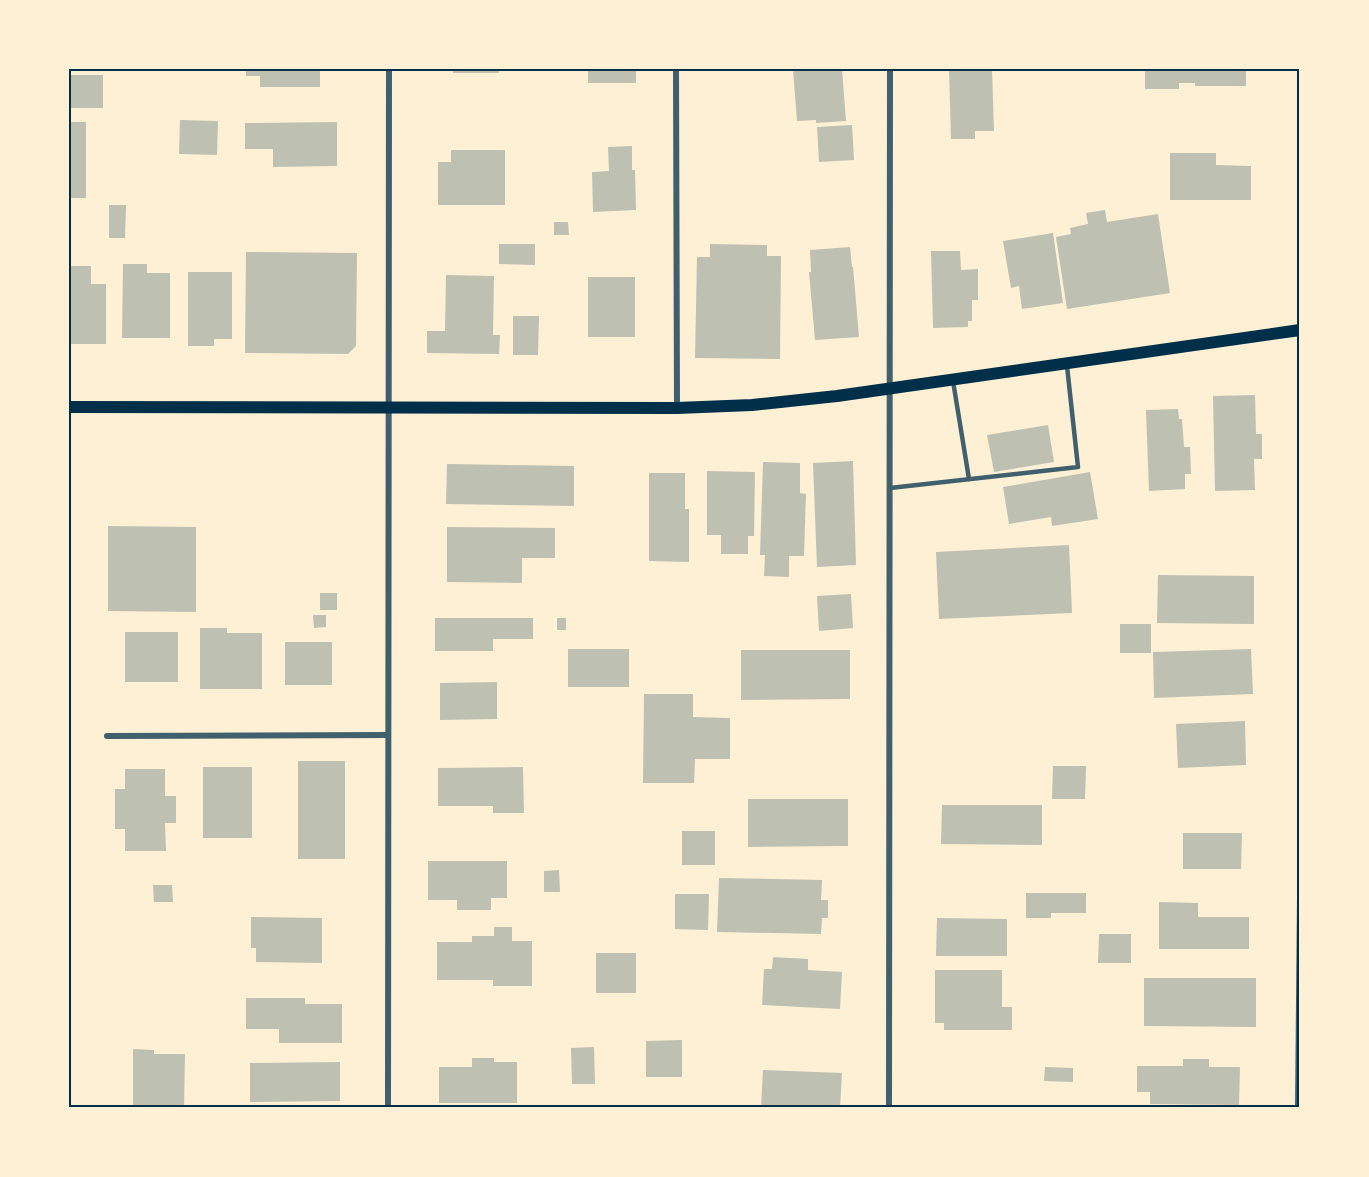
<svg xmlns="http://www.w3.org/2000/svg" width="1369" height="1177" viewBox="0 0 1369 1177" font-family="'DM Sans',sans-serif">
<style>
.building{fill:#bec0b2}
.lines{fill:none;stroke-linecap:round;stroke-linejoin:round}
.service{stroke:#3f606c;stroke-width:4.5}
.minor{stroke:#3f606c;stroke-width:6}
.secondary{stroke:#003049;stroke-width:12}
.neatline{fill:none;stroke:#003049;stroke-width:2}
</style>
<rect width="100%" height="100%" fill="#fdf0d5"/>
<!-- building -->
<g class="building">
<polygon points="246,69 320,69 320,87 260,87 260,76 246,76"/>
<rect x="453" y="69" width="46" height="4"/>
<rect x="588" y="69" width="48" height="14"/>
<polygon points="810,69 842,69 846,121 816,123 816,120 797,121 793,70"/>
<polygon points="949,69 992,69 994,131 975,131 975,139 951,139"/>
<polygon points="1145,69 1246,69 1246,86 1195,86 1195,83 1179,83 1179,89 1145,89"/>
<rect x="70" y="75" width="33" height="33"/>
<polygon points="180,120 218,121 217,155 179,154"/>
<rect x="69" y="122" width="17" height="76"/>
<polygon points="337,122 337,166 273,167 273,149 245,149 245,123"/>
<polygon points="852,125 854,160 819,162 817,127"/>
<polygon points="632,146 632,170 635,170 636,210 593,212 592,172 609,171 608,147"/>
<polygon points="451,150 505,150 505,205 438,205 438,162 451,162"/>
<polygon points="1170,153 1216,153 1216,165 1251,166 1251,200 1170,200"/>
<polygon points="109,205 126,205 125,238 109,238"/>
<polygon points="1105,210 1107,222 1158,214 1170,293 1067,309 1056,237 1071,234 1070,228 1088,224 1086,213"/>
<polygon points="554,222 568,222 569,235 554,235"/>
<polygon points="1053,233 1063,303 1022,309 1019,286 1011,288 1003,241"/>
<polygon points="499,244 535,244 535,265 499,264"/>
<polygon points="710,244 767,245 767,256 781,256 780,359 695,358 697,257 710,257"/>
<polygon points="850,247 852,267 853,267 859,337 815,340 809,272 811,272 810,250"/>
<polygon points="931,251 960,251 961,270 978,269 978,300 972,300 972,321 968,321 968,327 933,328"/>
<polygon points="246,252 357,253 356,346 348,354 245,353"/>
<polygon points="123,264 147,264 147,273 170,273 170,338 122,338"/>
<polygon points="69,266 91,266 91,284 106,284 106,344 69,344"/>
<polygon points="188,272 232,272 232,339 214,339 214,346 188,346"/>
<polygon points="446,275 494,276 493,335 500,335 499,354 427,353 427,331 445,331"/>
<rect x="588" y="277" width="47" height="60"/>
<polygon points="513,316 539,316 538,355 513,355"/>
<polygon points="1255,395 1256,434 1262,434 1262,459 1254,459 1255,490 1215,491 1213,396"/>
<polygon points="1178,409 1179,419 1182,419 1184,447 1190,447 1191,474 1185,474 1185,489 1149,491 1146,410"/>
<polygon points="1048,425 1054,462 994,472 987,435"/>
<polygon points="853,461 856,565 817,567 813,463"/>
<polygon points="763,462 800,463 800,493 806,494 804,556 789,556 789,577 764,576 765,555 760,555"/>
<polygon points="447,464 574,466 574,506 446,504"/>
<polygon points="707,471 755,472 754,536 748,536 748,554 721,554 721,535 707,535"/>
<polygon points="1090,472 1098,519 1052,526 1051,517 1009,524 1003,487"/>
<polygon points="649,473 685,473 685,509 689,509 689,562 649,561"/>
<polygon points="108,526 196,527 196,612 108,611"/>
<polygon points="447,527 555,528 555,558 522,558 522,583 447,582"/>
<polygon points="1069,545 1072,613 939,619 936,552"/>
<polygon points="1158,575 1254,576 1254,624 1157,623"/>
<rect x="320" y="593" width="17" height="17"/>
<polygon points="851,594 853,628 819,631 817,596"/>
<polygon points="313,615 326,615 326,627 314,628"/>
<polygon points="435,618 533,618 533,639 493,639 493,651 435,651"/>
<rect x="557" y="618" width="9" height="12"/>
<rect x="1120" y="624" width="31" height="29"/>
<polygon points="200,628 227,628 227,633 262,633 262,689 200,689"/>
<rect x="125" y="632" width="53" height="50"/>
<rect x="285" y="642" width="47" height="43"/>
<rect x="568" y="649" width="61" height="38"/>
<polygon points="1251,649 1253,694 1154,698 1153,652"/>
<polygon points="741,650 850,650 850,699 741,700"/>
<polygon points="497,682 497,719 440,720 440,683"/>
<polygon points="644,694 693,694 693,717 730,718 730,759 695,759 694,783 643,783"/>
<polygon points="1245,721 1246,765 1178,768 1176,724"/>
<rect x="298" y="761" width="47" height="98"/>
<polygon points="1053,766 1086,766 1085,799 1052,799"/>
<rect x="203" y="767" width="49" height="71"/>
<polygon points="523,767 524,813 493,813 493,806 438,806 438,768"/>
<polygon points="125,769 165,769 165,796 176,796 176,823 165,823 166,851 125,851 125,829 115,829 115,789 125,789"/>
<polygon points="748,799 848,799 848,846 748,847"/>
<polygon points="942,805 1042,805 1042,845 941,844"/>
<rect x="682" y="831" width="33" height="34"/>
<polygon points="1183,833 1242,833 1241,869 1183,869"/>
<polygon points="428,861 507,861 507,898 491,898 491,910 457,910 457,900 428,900"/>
<polygon points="559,870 560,892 544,892 544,871"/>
<polygon points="719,878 822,880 821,900 828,900 828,918 822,918 821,934 717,932"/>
<polygon points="153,885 172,885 173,902 154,902"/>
<polygon points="1026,893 1086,893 1086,913 1051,913 1051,918 1026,918"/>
<polygon points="675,894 709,894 708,930 675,929"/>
<polygon points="1159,902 1198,903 1198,917 1249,917 1249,949 1159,949"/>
<polygon points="251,917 322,918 322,963 256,962 256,948 251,948"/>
<polygon points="937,918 1007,919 1007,956 936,956"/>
<polygon points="494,927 512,927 512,941 532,941 532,986 493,986 493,980 437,980 437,942 472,942 472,936 494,936"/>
<polygon points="1099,934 1131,934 1131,963 1098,963"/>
<rect x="596" y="953" width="40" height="40"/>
<polygon points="773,957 808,959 808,970 842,972 840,1009 762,1005 764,969 772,969"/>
<polygon points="935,970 1002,970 1002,1007 1012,1007 1012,1030 944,1030 944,1023 935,1023"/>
<polygon points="1144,978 1256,978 1256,1027 1144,1026"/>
<polygon points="246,998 305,998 305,1004 342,1004 342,1043 279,1043 279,1029 246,1029"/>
<polygon points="682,1040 682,1077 646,1077 646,1041"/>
<polygon points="594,1047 595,1084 572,1084 571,1048"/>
<polygon points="133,1049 154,1050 154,1054 185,1054 184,1108 133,1108"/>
<polygon points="472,1058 494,1058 494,1062 517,1062 517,1103 439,1103 439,1067 472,1067"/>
<polygon points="1183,1059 1209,1059 1209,1067 1240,1067 1239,1105 1150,1104 1150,1092 1137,1092 1137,1066 1183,1066"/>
<polygon points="340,1062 340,1101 250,1102 250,1063"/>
<polygon points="1045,1067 1073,1068 1073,1082 1044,1081"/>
<polygon points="763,1070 842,1073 840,1108 761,1108"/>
</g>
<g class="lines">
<!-- service -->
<g class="service">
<polyline points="953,381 969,479"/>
<polyline points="890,488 1078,467 1067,366"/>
</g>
<!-- minor -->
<g class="minor">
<polyline points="676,69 677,408"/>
<polyline points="107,736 388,735"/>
<polyline points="388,1108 389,69"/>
<polyline points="889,1108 890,69"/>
<polyline points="1298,1108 1300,897"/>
</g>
<!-- secondary -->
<polyline class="secondary" points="69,407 677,408 752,405 837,396 1300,330"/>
</g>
<!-- border -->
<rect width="1369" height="1177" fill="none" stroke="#fdf0d5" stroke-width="141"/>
<rect x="70" y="70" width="1228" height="1036" class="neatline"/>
</svg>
